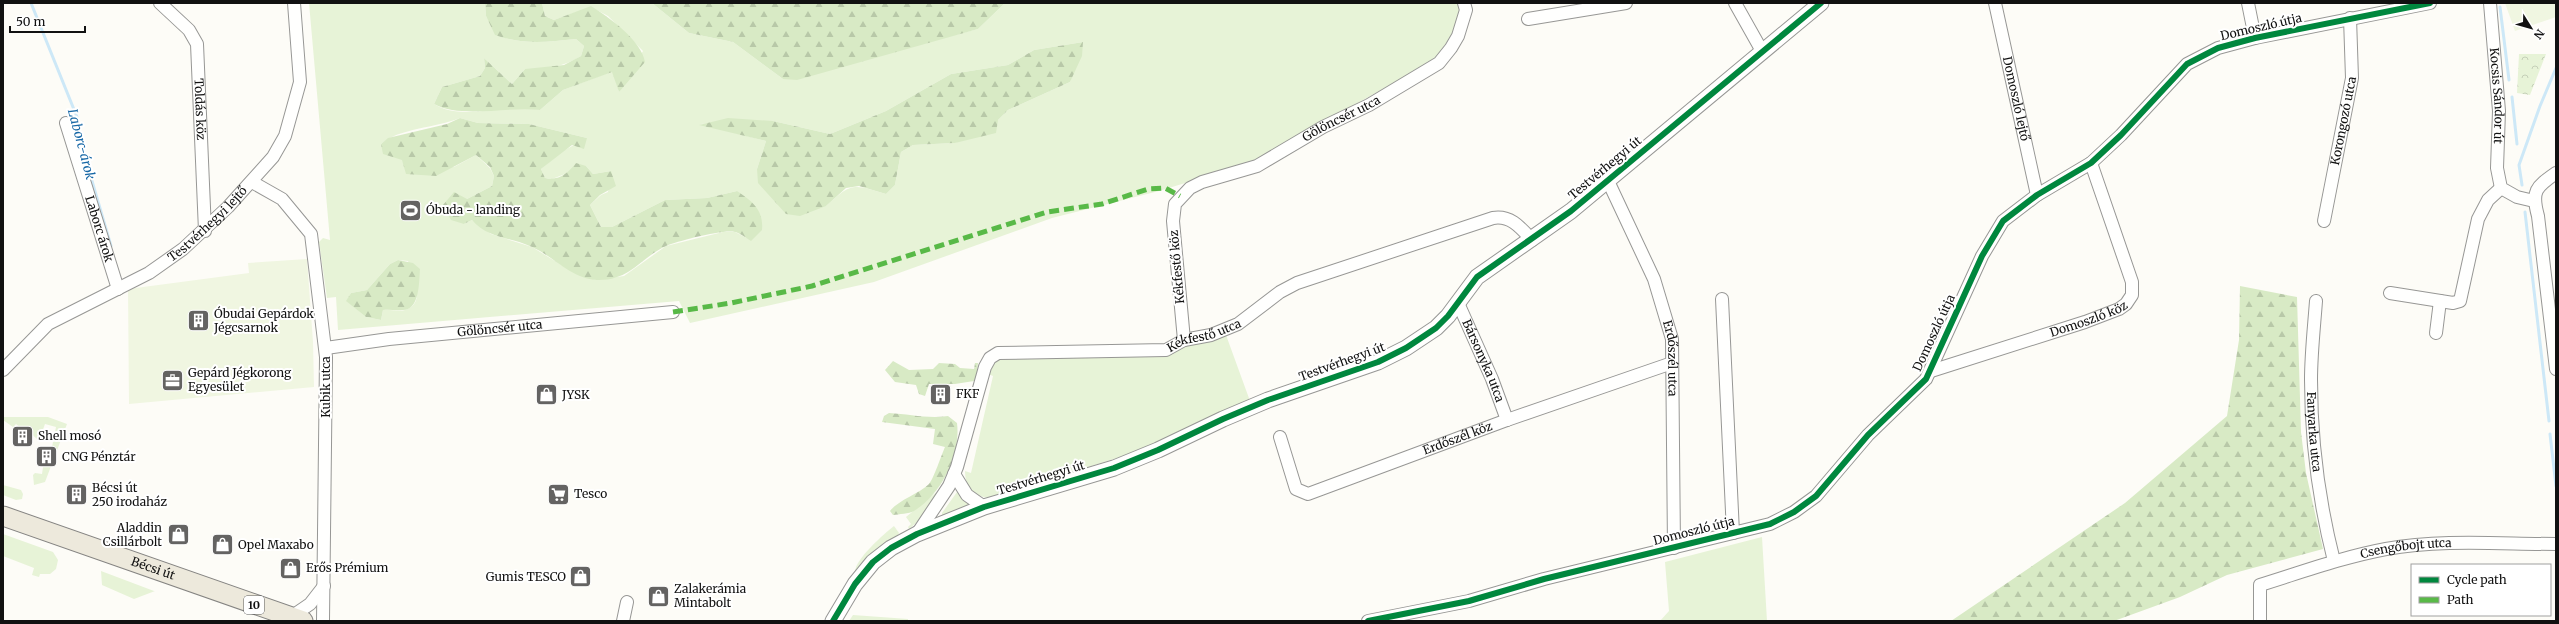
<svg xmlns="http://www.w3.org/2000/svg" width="2559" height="624" viewBox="0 0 2559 624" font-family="Merriweather,serif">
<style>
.grass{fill:#e7f3d7;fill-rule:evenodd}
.forest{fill:url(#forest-firs)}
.park{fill:url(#park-crowns)}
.pitch{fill:#f0f6e1}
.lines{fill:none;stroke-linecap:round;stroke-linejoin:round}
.stream{stroke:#cde8f7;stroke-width:3}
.minor-casing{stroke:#979795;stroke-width:14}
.tertiary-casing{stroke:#979795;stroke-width:17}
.primary-casing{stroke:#858482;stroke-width:21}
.minor{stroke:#fffffe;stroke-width:12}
.tertiary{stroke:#fffffe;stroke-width:15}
.primary{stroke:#ede9dc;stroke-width:19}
.quiet{stroke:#58b947;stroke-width:5;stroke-dasharray:10 5;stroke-linecap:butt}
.cycleway-casing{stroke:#fff;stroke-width:8}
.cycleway{stroke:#00873e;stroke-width:6}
.labels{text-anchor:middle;stroke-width:4;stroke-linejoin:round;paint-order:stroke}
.shield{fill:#fff;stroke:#585858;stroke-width:1}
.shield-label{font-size:11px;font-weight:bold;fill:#111}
.street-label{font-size:12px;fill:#111;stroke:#fff}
.poi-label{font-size:12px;fill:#111;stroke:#fff;text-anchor:start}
.water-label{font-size:13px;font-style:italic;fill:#1768a6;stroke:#fff}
</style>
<defs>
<pattern id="forest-firs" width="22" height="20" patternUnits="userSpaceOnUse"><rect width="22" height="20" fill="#d8eac5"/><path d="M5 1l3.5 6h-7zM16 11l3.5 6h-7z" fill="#b8c8a8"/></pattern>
<pattern id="park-crowns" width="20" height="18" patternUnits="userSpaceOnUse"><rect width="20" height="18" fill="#e7f3d7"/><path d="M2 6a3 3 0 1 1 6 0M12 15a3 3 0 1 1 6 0" fill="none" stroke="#c5cfb8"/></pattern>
</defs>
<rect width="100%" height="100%" fill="#fdfcf7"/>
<!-- grass -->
<g class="grass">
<path d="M309 3H485L486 16 496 35C523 45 547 42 576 39L584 46 581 56C564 67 545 69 525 69L512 84 484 58 485 68 480 76 442 87 434 104C458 119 491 108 518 108 525 107 533 109 540 110L563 90 613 71 619 92 643 51 608 16 591 7 554 20 545 16 542 3H652L689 33 733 42 783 79 978 29 1005 3H1462L1455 29 1436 59 1251 163 1159 191 1052 218 874 282 690 323 679 301 338 330 336 297 327 298 319 242 323 238 330 240ZM1083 42 1070 82 1008 110 998 120 955 143 913 145 901 152 895 185 886 194C853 184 852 182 826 206L757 169 766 141 700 124 773 121 830 134 886 111 951 74 1008 65 1034 50ZM460 118 478 123 529 124 587 138 561 152 541 169 545 178 552 179 586 166 593 174 611 171 608 192 601 195 590 205 601 227H612L665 200 707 198 737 191 751 240 735 232H723L666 246 624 276 595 280 568 269 532 247 491 234 472 220 464 224 467 199 492 186 494 176 490 168 476 155 454 167 381 144C399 128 436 128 460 118ZM398 260 408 261C413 275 427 303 405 310 400 312 389 309 383 310L381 320 366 317 347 301 351 293 367 290 390 264Z"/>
<path d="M1226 335 1250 401 1159 445 988 498C973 495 965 487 965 471L971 473 993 376 988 374 993 362 998 357 1183 345Z"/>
<polygon points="3,417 48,417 67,424 45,482 34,485 33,475 35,473 42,474 44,461 49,462 56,427 45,424 40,438 37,439 25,428 23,430 16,424 13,427 3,420"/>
<path d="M949 470H951C942 493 928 514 909 529L908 527 911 524 906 517 939 490Z"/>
<polygon points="3,485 21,490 23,494 22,499 16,500 3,495"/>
<polygon points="957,492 973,506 942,516 942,513"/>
<path d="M894 526 899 533 897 537 855 572C855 559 884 534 894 526Z"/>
<polygon points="3,534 53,552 58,560 56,569 50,574 40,574 39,577 32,575 34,568 3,556"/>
<polygon points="1762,537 1767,621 1660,621 1669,611 1665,562"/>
<polygon points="101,571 154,591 155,591 134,599 102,585"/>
<polygon points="853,615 908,619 908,621 849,621"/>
</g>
<!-- forest -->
<g class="forest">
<path d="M485 3H542L545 16 554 20 591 6C609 17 642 41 645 62L619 92 612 72 563 90 540 110C507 106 462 119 434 104L442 87 480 76 485 68 484 58 512 84 525 69 564 65 581 56 584 46 576 39C547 42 523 45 495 35L486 16Z"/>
<polygon points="652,3 1005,3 978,29 797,80 783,79 733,42 689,33"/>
<polygon points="1083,42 1082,56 1070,82 1008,110 998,120 996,133 955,143 913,145 901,152 895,185 886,194 859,186 846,188 826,206 800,216 786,214 758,183 757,169 766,141 699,125 728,118 773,121 830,134 886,111 951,74 1008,65 1034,50"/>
<path d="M460 118 478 123 529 124 587 138 584 149 572 145 541 169 545 178C559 181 568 173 576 163L586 166 593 174 611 171 616 186 600 195 590 205 601 227H612L665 200 707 198 737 191C752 201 764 210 762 230L751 241C746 238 740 233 735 232 723 229 678 241 666 246 640 258 630 281 597 280 572 279 553 256 532 247 511 237 488 239 472 220L464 224 451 220 443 205 454 192 467 199 492 186 494 176 490 167 476 155 436 176 406 174 402 160 383 154 381 144 388 138 447 124Z"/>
<path d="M398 260 413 263 420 269C419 281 420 310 403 310 396 311 390 309 383 310L381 320 366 317 346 301 351 293 367 290 390 264Z"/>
<polygon points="2240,286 2297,297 2301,432 2306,473 2323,549 2227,575 2180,597 2114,621 1951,621 2125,503 2227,416 2239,340"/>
<polygon points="893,361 909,370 933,369 939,363 955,364 960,368 974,369 975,363 978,363 977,374 974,381 955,384 929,384 925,396 919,394 916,385 895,382 885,370"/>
<path d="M889 413C909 414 928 419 948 416L957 423C961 454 942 494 914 511 909 514 899 514 893 515L890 511C897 501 920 493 929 484 934 478 941 456 945 447L933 444 935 429 882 422 884 416Z"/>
</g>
<!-- park -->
<polygon class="park" points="2519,54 2546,54 2530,95 2517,93"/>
<!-- pitch -->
<g class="pitch">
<polygon points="2505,3 2556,3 2556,17 2515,31"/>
<polygon points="307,259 313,342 314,387 129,404 128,289 249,273 248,263"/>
</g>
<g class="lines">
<!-- stream -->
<g class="stream">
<polyline points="31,3 77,117 85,157 111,246"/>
<polyline points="2500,7 2509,80"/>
<polyline points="2512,97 2517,144"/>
<polyline points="2522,185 2519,165 2540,106 2556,68"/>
<polyline points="2525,212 2549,421"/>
<polyline points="2550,434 2556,486"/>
</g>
<defs>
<g id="minor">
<path id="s1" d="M160 3 189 30 197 44 205 231"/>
<polyline points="1735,3 1762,51"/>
<path id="s2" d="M1995 3 2037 195"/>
<polyline points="2248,3 2255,38"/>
<path id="s3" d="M2490 3 2499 111 2497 168 2501 188 2517 197 2534 201"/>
<polyline points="1528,19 1626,3"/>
<path id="s4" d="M66 123 118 289"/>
<path d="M2556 173C2536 187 2531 191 2538 216L2556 369"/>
<path id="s5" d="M1608 181 1654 279 1672 339 1674 548"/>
<polyline points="252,182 282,199 311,234 326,357 323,621"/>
<path id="s6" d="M2324 221 2352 78 2350 18"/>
<polyline points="2390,293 2453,303 2460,301 2478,219 2488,200 2501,188"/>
<polyline points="1722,299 1733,533"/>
<path id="s7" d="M2316 301C2314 328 2311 354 2311 380 2311 442 2319 502 2334 561"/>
<path id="s8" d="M1458 303 1492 379 1507 420"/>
<polyline points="2436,333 2440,301"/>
<path id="s9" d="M1184 340 1173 221 1175 204 1190 188 1202 182 1257 166 1323 127 1369 105 1439 63 1451 48 1458 36 1466 10 1464 3"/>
<path id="s10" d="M326 348 389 339 673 312"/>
<path id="s11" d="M3 370 48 324 149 273 183 249 228 207 273 157 285 136 300 82 294 3"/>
<path id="s12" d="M1931 371 2085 322 2119 309 2126 304 2132 295V282L2091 163"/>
<path id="s13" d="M1280 437 1296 489 1308 494 1507 420 1672 363"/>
<polyline points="954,474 967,495 984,507"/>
<path id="s14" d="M917 534 949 486 957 467 985 367 990 358 998 353 1166 350 1184 340 1211 335 1238 324 1280 292 1297 283 1493 218C1511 215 1521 228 1532 240"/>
<polyline points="291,617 310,604 324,586"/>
<polyline points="623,621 627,602"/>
<polyline points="1368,621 1469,601 1544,579 1770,524 1794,512 1816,496 1868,435 1926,379 1982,256 2003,221 2037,195 2091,163 2121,135 2187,64 2218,48 2255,38 2430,3"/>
<path id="s15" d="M2260 621V585C2302 572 2343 557 2386 549 2441 539 2500 544 2556 544"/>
</g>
<polyline id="tertiary" points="833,621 855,584 873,562 891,548 917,534 984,507 1114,468 1158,450 1223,419 1268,400 1378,362 1406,348 1436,328 1448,316 1477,277 1571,211 1821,3"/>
<g id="primary">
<path id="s16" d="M3 516 303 621"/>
</g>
</defs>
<!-- minor casing -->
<use href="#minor" class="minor-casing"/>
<!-- tertiary casing -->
<use href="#tertiary" class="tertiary-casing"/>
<!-- primary casing -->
<use href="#primary" class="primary-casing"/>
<!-- minor -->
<use href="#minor" class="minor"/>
<!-- tertiary -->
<use href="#tertiary" class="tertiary"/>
<!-- primary -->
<use href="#primary" class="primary"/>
<!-- quiet -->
<polyline class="quiet" points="673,312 731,303 812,286 1047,212 1102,204 1148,189 1165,188 1180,196"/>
<defs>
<g id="cycleway">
<polyline points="833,621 855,584 873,562 891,548 917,534 984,507 1114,468 1158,450 1223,419 1268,400 1378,362 1406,348 1436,328 1448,316 1477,277 1571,211 1821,3"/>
<polyline points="1368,621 1469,601 1544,579 1770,524 1794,512 1816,496 1868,435 1926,379 1982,256 2003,221 2037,195 2091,163 2121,135 2187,64 2218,48 2255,38 2430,3"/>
</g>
</defs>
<!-- cycleway casing -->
<use href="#cycleway" class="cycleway-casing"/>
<!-- cycleway -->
<use href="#cycleway" class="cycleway"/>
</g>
<!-- icons -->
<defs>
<symbol id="stadium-square" viewBox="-11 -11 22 22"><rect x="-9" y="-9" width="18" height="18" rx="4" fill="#646362" stroke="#fff"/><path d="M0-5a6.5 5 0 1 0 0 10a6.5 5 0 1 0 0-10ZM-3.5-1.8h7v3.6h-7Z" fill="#fff"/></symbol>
<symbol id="building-square" viewBox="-11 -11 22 22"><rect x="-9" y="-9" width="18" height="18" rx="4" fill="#646362" stroke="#fff"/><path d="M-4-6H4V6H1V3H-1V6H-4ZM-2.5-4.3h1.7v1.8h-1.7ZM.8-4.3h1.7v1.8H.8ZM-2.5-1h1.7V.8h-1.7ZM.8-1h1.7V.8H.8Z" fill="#fff"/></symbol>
<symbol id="office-square" viewBox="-11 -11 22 22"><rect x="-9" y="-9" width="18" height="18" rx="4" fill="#646362" stroke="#fff"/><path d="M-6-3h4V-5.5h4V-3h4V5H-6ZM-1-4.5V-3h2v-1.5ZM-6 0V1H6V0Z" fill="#fff"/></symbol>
<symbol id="shop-square" viewBox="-11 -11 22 22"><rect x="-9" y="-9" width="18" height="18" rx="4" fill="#646362" stroke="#fff"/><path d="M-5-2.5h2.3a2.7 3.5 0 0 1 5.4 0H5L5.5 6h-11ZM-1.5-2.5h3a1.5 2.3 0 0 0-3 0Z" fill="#fff"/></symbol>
<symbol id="supermarket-square" viewBox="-11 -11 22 22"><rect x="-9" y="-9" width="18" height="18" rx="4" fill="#646362" stroke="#fff"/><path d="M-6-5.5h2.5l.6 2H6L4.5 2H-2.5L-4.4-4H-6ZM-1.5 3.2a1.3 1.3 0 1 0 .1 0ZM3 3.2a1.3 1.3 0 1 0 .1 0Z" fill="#fff"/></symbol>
</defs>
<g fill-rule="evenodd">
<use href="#stadium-square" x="398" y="198" width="25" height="25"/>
<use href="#building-square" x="186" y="308" width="25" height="25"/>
<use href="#office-square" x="160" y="368" width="25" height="25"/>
<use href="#building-square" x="928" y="382" width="25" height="25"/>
<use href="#shop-square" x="534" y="382" width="25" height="25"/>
<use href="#building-square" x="10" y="424" width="25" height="25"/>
<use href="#building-square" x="34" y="444" width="25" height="25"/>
<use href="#supermarket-square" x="546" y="482" width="25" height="25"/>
<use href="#building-square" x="64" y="482" width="25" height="25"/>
<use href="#shop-square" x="166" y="522" width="25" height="25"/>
<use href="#shop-square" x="210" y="532" width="25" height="25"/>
<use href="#shop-square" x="278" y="556" width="25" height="25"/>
<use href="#shop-square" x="568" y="564" width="25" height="25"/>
<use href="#shop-square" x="646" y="584" width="25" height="25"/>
</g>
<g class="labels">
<!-- shield labels -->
<rect class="shield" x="244" y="596" width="20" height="18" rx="3"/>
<g class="shield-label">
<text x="254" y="609">10</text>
</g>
<!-- street labels -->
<g class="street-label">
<text transform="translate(2261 27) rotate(-13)" y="4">Domoszló útja</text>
<text dy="4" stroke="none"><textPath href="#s3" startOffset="93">Kocsis Sándor út</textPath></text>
<text dy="4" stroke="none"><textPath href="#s2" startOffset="98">Domoszló lejtő</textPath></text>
<text dy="4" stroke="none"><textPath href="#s1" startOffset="121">Toldás köz</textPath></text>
<text dy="4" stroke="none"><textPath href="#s9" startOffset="326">Gölöncsér utca</textPath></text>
<text dy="4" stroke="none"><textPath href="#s6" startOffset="102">Korongozó utca</textPath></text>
<text transform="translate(1605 168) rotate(-40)" y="4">Testvérhegyi út</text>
<text dy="4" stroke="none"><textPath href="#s11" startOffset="254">Testvérhegyi lejtő</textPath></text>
<text dy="4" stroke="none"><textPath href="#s4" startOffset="111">Laborc árok</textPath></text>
<text transform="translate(1177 267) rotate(-95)" y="4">Kékfestő köz</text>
<text dy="4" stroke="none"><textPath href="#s12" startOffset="166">Domoszló köz</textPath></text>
<text dy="4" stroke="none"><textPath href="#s10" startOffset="175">Gölöncsér utca</textPath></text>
<text transform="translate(1934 333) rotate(-65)" y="4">Domoszló útja</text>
<text dy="4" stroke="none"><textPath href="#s14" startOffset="411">Kékfestő utca</textPath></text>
<text dy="4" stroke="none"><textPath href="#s5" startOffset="190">Erdőszél utca</textPath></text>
<text dy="4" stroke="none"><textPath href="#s8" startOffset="63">Bársonyka utca</textPath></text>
<text transform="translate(1342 362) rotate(-20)" y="4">Testvérhegyi út</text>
<text transform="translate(326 387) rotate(-90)" y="4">Kubik utca</text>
<text dy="4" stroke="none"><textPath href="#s7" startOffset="131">Fanyarka utca</textPath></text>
<text dy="4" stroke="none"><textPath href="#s13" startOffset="227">Erdőszél köz</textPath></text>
<text transform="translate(1041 478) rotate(-17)" y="4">Testvérhegyi út</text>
<text transform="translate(1694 531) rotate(-14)" y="4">Domoszló útja</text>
<text dy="4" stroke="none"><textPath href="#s15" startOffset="187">Csengőbojt utca</textPath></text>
<text dy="4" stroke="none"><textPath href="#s16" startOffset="159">Bécsi út</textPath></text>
</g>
<!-- poi labels -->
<g class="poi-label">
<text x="426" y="214">Óbuda - landing</text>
<text x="214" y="318">Óbudai Gepárdok<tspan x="214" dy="14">Jégcsarnok</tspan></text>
<text x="188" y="377">Gepárd Jégkorong<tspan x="188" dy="14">Egyesület</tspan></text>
<text x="956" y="398">FKF</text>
<text x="562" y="399">JYSK</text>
<text x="38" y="440">Shell mosó</text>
<text x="62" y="461">CNG Pénztár</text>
<text x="92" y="492">Bécsi út<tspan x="92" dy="14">250 irodaház</tspan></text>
<text x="574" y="498">Tesco</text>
<text x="162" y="532" text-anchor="end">Aladdin<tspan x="162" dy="14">Csillárbolt</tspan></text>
<text x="238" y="549">Opel Maxabo</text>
<text x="306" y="572">Erős Prémium</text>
<text x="566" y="581" text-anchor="end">Gumis TESCO</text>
<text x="674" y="593">Zalakerámia<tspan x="674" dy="14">Mintabolt</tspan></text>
</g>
<!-- water labels -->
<g class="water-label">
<text transform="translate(82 144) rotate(75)" y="5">Laborc-árok</text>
</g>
</g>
<!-- border -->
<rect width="2559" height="624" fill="none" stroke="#111111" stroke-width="8"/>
<!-- legend -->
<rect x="2411" y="564" width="140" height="52" fill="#ffffff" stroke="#a0a0a0"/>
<rect x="2419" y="577" width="20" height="6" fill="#00873e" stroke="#a0a0a0"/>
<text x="2447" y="584" font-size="12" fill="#111111">Cycle path</text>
<rect x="2419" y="597" width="20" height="6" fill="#58b947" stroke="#a0a0a0"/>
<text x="2447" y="604" font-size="12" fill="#111111">Path</text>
<!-- north arrow -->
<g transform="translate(2531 28) rotate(127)" stroke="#ffffff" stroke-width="3" paint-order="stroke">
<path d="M0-3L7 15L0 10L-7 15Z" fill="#111111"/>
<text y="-6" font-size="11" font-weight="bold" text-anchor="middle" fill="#111111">N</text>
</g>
<!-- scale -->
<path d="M10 26v6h75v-6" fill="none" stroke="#111111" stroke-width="2"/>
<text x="16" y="26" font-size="12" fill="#111111" stroke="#ffffff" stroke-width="3" paint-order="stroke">50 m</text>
</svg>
